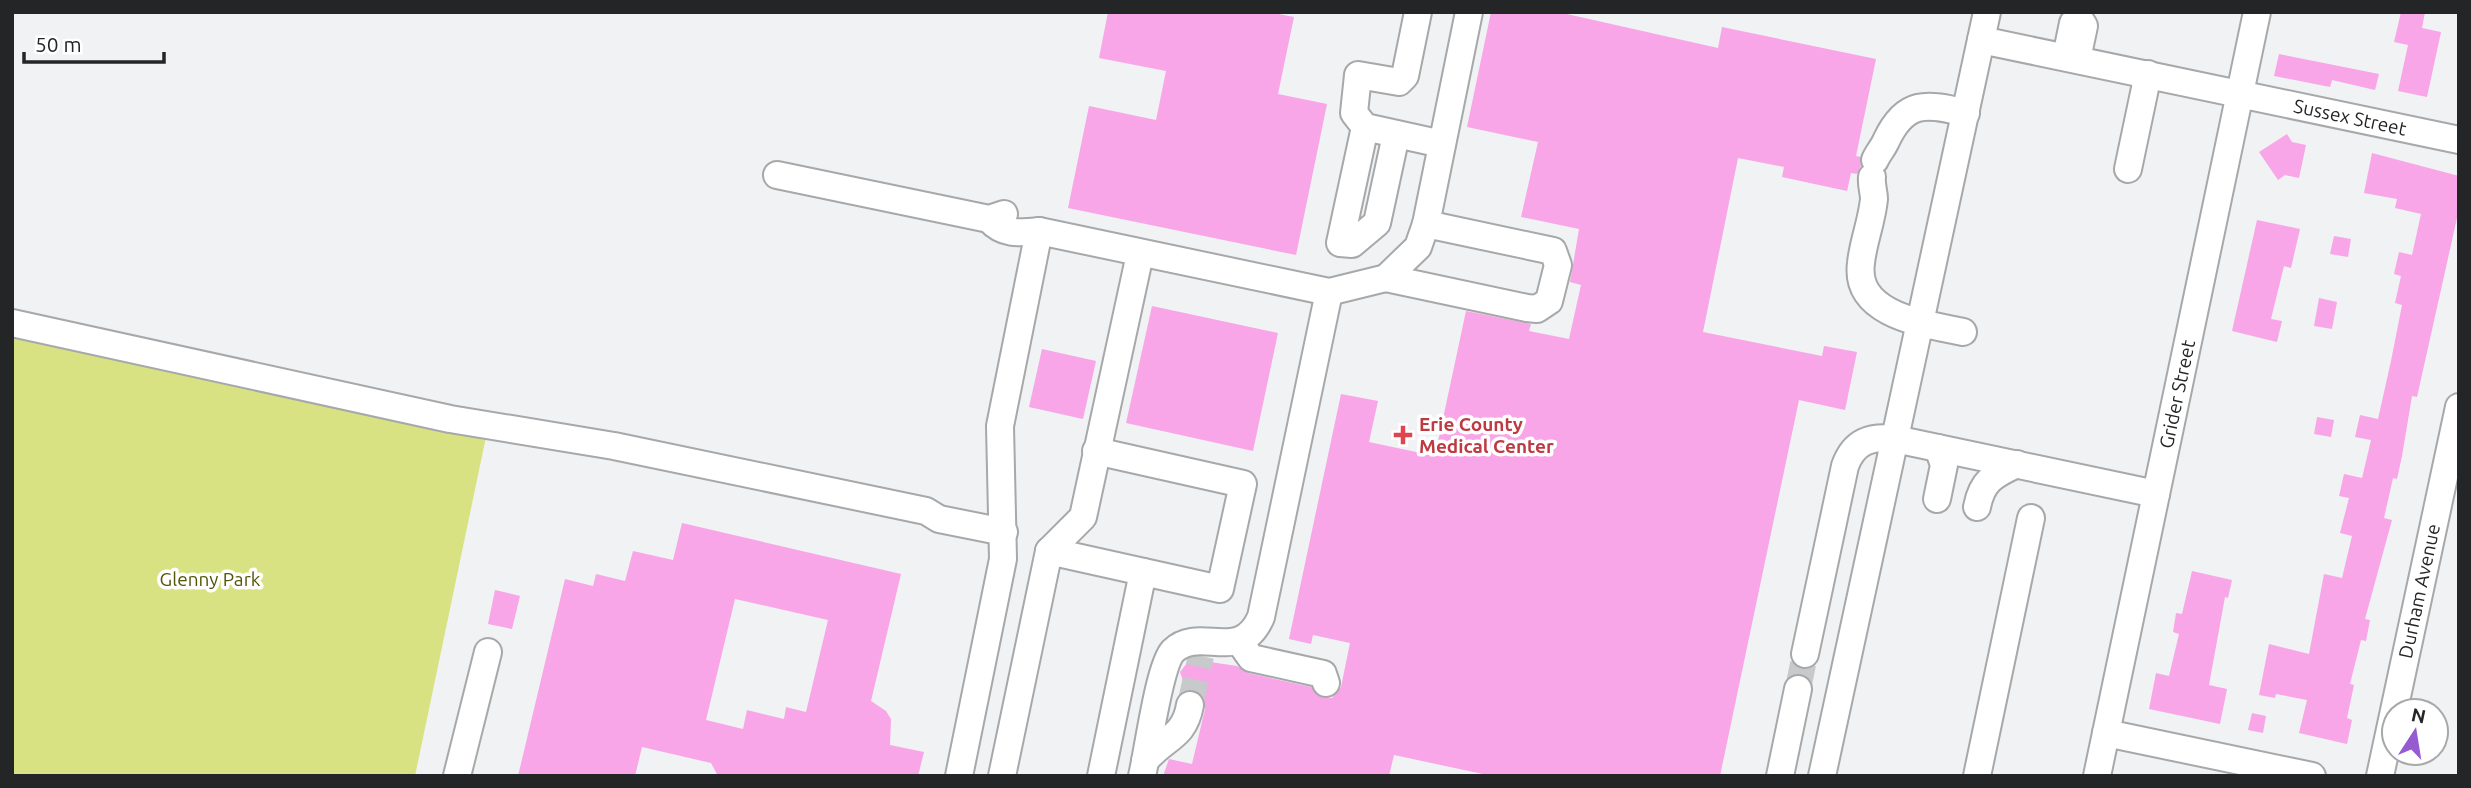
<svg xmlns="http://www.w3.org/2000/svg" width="2471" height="788" viewBox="0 0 2471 788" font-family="Ubuntu,sans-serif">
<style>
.green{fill:#d9e283}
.building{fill:#f8a6e8;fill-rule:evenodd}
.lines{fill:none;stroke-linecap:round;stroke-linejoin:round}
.minor-tunnel{stroke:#c7c9cb;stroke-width:26;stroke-dasharray:26 13;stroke-linecap:butt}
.minor-casing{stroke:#a6a8aa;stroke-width:30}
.minor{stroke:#fff;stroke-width:26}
.health-dot{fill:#e0444e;stroke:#fff;stroke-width:2.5}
.labels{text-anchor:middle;stroke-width:7;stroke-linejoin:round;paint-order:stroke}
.street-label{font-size:19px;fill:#242526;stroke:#fff}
.health-label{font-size:19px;font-weight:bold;fill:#be3a42;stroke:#fff;text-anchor:start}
.park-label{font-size:19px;fill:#525708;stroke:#fff}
</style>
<rect width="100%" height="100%" fill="#f0f2f4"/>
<!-- green -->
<polygon class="green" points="12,334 486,437 415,776 12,776"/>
<!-- building -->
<g class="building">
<polygon points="1108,12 1269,12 1294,17 1278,94 1327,104 1296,255 1068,208 1089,106 1156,120 1166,71 1099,58"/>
<polygon points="1491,12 1558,12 1718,48 1722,27 1876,59 1856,156 1860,157 1861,166 1857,174 1851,173 1847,191 1782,177 1784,167 1738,158 1703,332 1822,356 1824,346 1857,352 1845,410 1799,400 1720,776 1492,776 1394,755 1389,776 1163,776 1169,759 1192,764 1205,709 1200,693 1186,690 1180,672 1190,659 1237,666 1248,673 1311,687 1324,698 1332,698 1341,687 1350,643 1313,635 1311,644 1289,639 1341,394 1378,401 1369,442 1435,456 1466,311 1531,324 1529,331 1569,339 1581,285 1570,282 1579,229 1521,217 1538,142 1467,127"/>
<polygon points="2401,12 2425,12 2422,28 2441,32 2427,97 2398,91 2408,45 2394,42"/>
<polygon points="2279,54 2379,74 2375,90 2332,80 2330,87 2274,76"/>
<polygon points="2287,134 2292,142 2306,145 2299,178 2285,175 2278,180 2259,152"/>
<polygon points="2372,153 2459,176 2459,209 2417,397 2412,396 2402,456 2397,479 2393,478 2384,518 2392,520 2365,619 2370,620 2366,641 2361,640 2350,684 2354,685 2347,718 2352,720 2347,744 2299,733 2307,700 2276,694 2275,698 2259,695 2269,644 2309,654 2324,574 2342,578 2352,536 2340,533 2349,498 2339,496 2344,474 2362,478 2371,440 2355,437 2360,415 2378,419 2391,361 2402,305 2395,303 2401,276 2394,274 2399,252 2412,255 2421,214 2395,208 2397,199 2364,193"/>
<polygon points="2257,220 2300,229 2291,268 2284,266 2271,319 2282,321 2277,342 2232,331"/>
<polygon points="2334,236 2351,239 2348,257 2330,254"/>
<polygon points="2319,298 2337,302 2332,329 2314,326"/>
<polygon points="1152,306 1278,333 1253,451 1126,423"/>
<polygon points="1042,349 1096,361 1083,419 1029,407"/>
<polygon points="2317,417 2334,420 2331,437 2314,434"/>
<path d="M682 523 901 574 871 701 886 711 891 719 890 745 924 752 918 776H718L711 763 642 747 635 776H518L565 579 593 586 596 574 625 581 633 551 673 560ZM735 599 828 620 806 712 786 707 784 719 747 710 743 729 706 720Z"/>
<polygon points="2192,571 2232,580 2228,598 2225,597 2209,685 2227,689 2220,724 2149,709 2156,673 2169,676 2179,634 2173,632 2176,613 2182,614"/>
<polygon points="495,590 520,596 512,629 488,624"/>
<polygon points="2252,713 2266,716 2263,733 2248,730"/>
</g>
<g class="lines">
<!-- minor-tunnel -->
<g class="minor-tunnel">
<polyline points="1798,689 1805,654"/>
<polyline points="1190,705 1201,656"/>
</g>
<defs>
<g id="minor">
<polyline points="1418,12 1405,76 1399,82 1358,75 1354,113 1365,127 1442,144"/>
<polyline points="1981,40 2459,140"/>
<polyline points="2066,57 2073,23 2079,18 2084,26 2077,59"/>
<polyline points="1365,127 1340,243 1352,244 1377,223 1396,135"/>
<path d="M1875 160C1878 153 1883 148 1886 141 1905 100 1926 103 1966 113"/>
<polyline points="2128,169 2148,74"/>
<polyline points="777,175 989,219 1004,214"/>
<path d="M1872 177C1871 185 1874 192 1874 199 1872 221 1863 242 1861 263 1854 316 1926 324 1963 332"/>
<path d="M989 219C1003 235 1019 233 1039 231L1329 292 1386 278 1418 247 1426 224 1469 12"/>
<polyline points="1386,278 1527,308 1537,309 1549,301 1558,265 1553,251 1426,224"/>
<polyline points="12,323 450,419 614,446 926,511 939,519 1004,532"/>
<polyline points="1937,499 1944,465 1938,448"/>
<path d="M1977 507C1982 481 1993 475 2017 464"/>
<polyline points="1049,551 1220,589 1243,484 1096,451"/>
<polyline points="1239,641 1251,658 1323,674 1326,683"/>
<path d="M1805 654 1845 466C1854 441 1871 436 1895 439L2156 494"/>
<polyline points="2106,733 2312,776"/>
<path d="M1145 761C1164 737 1184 739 1190 705"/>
<polyline points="457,776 488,652"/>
<polyline points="959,776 1003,559 1000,426 1039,231"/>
<polyline points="1002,776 1049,551 1083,517 1140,254"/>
<polyline points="1101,776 1143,572"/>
<path d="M1142 776C1148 751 1159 666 1173 651 1200 625 1240 665 1261 617L1329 292"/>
<polyline points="1780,776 1798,689"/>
<polyline points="1822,776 1987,12"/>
<polyline points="1977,776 2031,518"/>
<polyline points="2097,776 2257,12"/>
<polyline points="2380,776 2459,407"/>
</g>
</defs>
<!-- minor casing -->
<use href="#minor" class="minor-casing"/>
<!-- minor -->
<use href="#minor" class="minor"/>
</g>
<!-- markers -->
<path class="health-dot" d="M1399.5 424.5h7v7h7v7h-7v7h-7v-7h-7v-7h7z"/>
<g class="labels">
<!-- street labels -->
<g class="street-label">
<text transform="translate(2350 117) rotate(12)" y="7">Sussex Street</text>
<text transform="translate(2177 394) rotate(-78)" y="7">Grider Street</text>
<text transform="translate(2419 591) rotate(-78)" y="7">Durham Avenue</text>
</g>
<!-- health labels -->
<g class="health-label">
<text x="1419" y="431">Erie County<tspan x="1419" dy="22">Medical Center</tspan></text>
</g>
<!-- park labels -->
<g class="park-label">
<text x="210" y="586">Glenny Park</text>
</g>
</g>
<!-- border -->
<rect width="2471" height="788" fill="none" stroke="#242526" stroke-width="28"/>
<!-- north arrow -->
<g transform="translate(2415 732) rotate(12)"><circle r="33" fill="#ffffff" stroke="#a7a8a8" stroke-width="2"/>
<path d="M0-5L12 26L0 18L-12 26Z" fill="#965ad1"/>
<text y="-10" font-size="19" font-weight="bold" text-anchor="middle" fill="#242526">N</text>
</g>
<!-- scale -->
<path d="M24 52v10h140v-10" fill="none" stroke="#242526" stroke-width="3.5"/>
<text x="35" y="52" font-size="21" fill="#242526" stroke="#ffffff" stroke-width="5" paint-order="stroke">50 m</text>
</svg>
